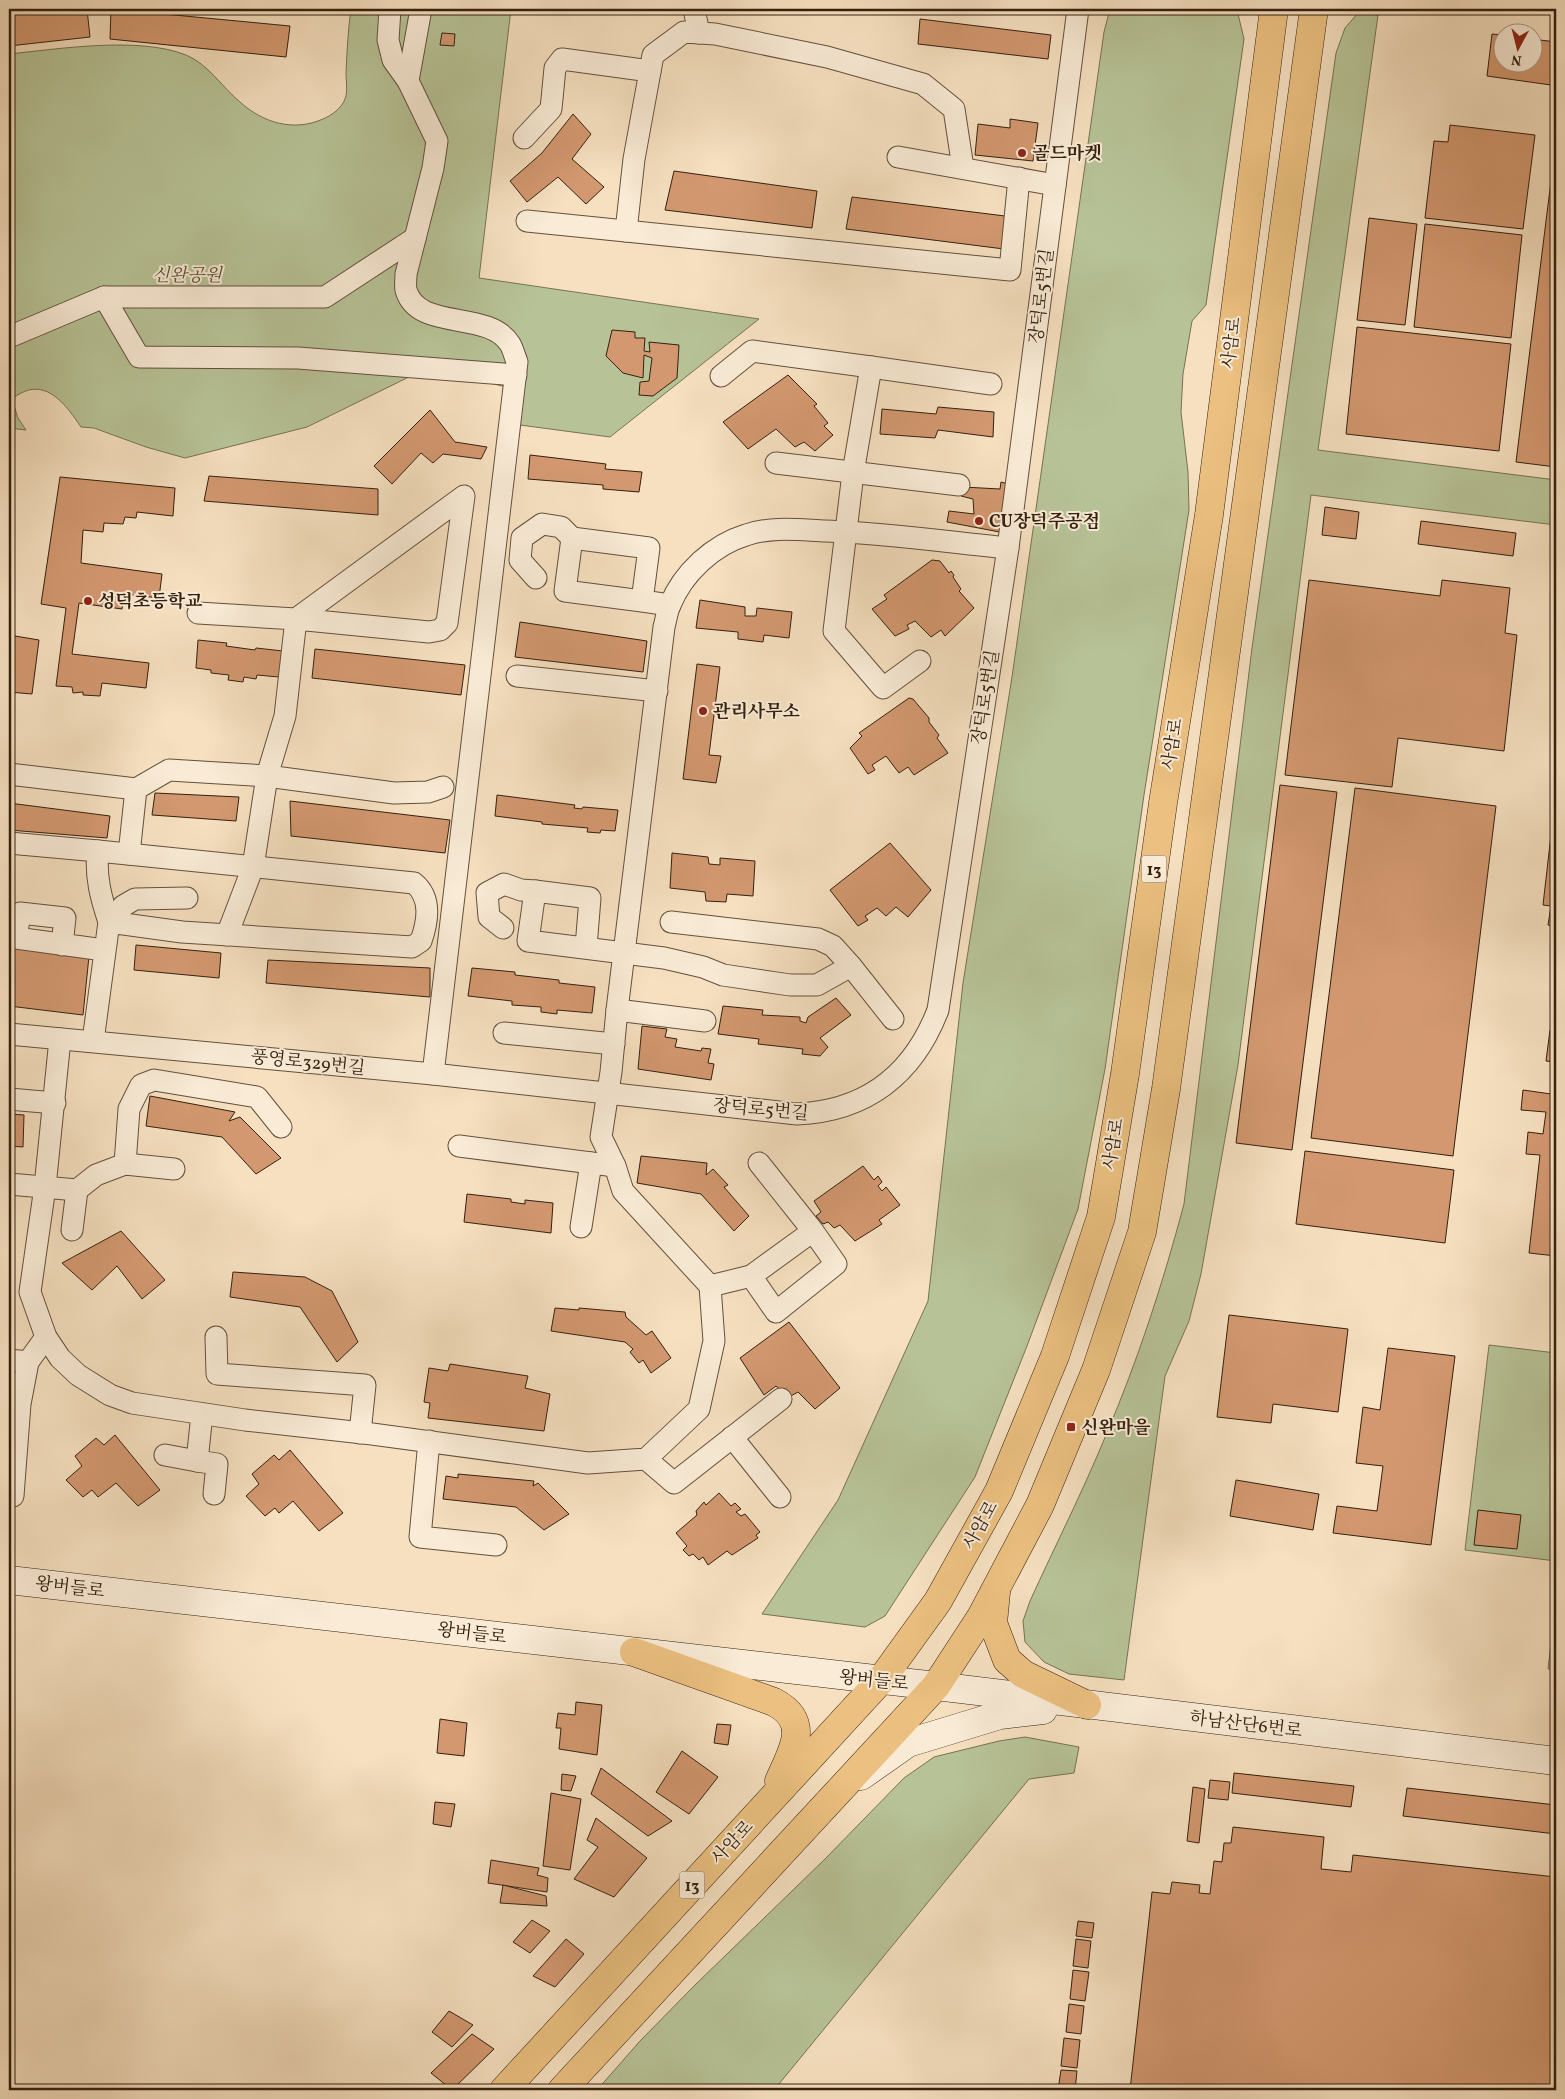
<svg xmlns="http://www.w3.org/2000/svg" width="1565" height="2099" viewBox="0 0 1565 2099" font-family="Vollkorn,'Noto Serif KR',serif">
<style>
.green{fill:#b7c397;stroke:#767254}
.building{fill:#d39870;stroke:#342010}
.lines{fill:none;stroke-linecap:round;stroke-linejoin:round}
.street-casing{stroke:#64503c;stroke-width:23}
.secondary-casing{stroke:#342010;stroke-width:29}
.primary-casing{stroke:#342010;stroke-width:29}
.street{stroke:#f9ebd6;stroke-width:21}
.secondary{stroke:#f9ebd6;stroke-width:28}
.primary{stroke:#ebc080;stroke-width:28}
.poi-dot{fill:#8f2418;stroke:#f9ebd6;stroke-width:2}
.labels{text-anchor:middle;stroke-width:4;stroke-linejoin:round;paint-order:stroke}
.shield{fill:#f9ebd6;stroke:#6f5d4b;stroke-width:1}
.shield-label{font-size:16px;font-weight:bold;fill:#342010}
.poi-label{font-size:18px;font-weight:bold;fill:#342010;stroke:#f9ebd6;text-anchor:start}
.park-label{font-size:18px;font-style:italic;fill:#5b5138;stroke:#f9ebd6}
.street-label{font-size:18px;fill:#342010;stroke:#f9ebd6}
</style>
<rect width="100%" height="100%" fill="#f6e0c0"/>
<filter id="stains"><feTurbulence type="fractalNoise" baseFrequency=".004" numOctaves="4"/><feColorMatrix values="0 0 0 0 .2 0 0 0 0 .09 0 0 0 0 .02 0 0 0 .5 -.17"/></filter>
<radialGradient id="worn" r=".72"><stop offset=".6" stop-color="#630" stop-opacity="0"/><stop offset="1" stop-color="#630" stop-opacity=".3"/></radialGradient>
<!-- green -->
<g class="green">
<path d="M351 9H511L479 278 759 319 610 437 520 425 506 387 447 372 415 374 307 427 185 458 146 447 94 428 81 427C64 402 43 374 12 399L18 418 26 430 9 428V54C59 49 138 36 186 55 208 64 222 87 240 102 263 123 294 132 323 119 332 115 341 109 345 99 348 92 346 81 346 73 347 51 348 30 351 9Z"/>
<polygon points="1110,9 1233,9 1238,14 1244,39 1206,305 1192,321 1183,374 1181,412 1188,472 1189,510 1144,795 1105,1069 1078,1209 1027,1346 975,1477 885,1616 865,1627 762,1614 838,1500 928,1301 963,983 1012,677 1104,32"/>
<path d="M1358 13 1378 15 1318 450 1556 480V525L1311 495 1238 1065 1201 1274 1189 1321 1165 1376 1124 1680 1069 1674 1044 1662 1025 1642 1023 1621 1030 1601C1055 1546 1083 1491 1106 1435 1138 1360 1163 1283 1184 1204L1252 648 1336 53 1345 28Z"/>
<polygon points="1489,1345 1556,1353 1556,1561 1465,1550"/>
<polygon points="1556,1598 1556,1670 1548,1669"/>
<polygon points="1025,1737 1079,1747 1074,1773 1029,1779 774,2090 597,2090 640,2041 695,1985 825,1859 904,1778 934,1757 999,1741"/>
</g>
<!-- building -->
<g class="building">
<polygon points="55,9 87,9 90,37 9,46 9,15"/>
<polygon points="111,9 290,26 286,57 110,39"/>
<polygon points="920,19 1051,35 1048,59 918,44"/>
<polygon points="442,33 455,34 454,46 440,45"/>
<polygon points="1492,34 1502,35 1502,62 1532,62 1532,39 1556,42 1551,85 1487,76"/>
<polygon points="573,114 591,134 572,159 604,187 586,204 558,177 527,202 510,181 542,153"/>
<polygon points="1010,119 1038,123 1033,161 975,155 978,124 1010,128"/>
<polygon points="1450,125 1535,135 1523,229 1425,218 1434,141 1448,142"/>
<polygon points="1556,141 1556,467 1516,462"/>
<polygon points="674,171 817,191 812,228 665,210"/>
<polygon points="852,197 1005,216 1004,249 846,229"/>
<polygon points="1369,218 1417,224 1405,325 1357,320"/>
<polygon points="1425,224 1522,235 1511,338 1414,327"/>
<polygon points="1357,327 1511,344 1499,451 1346,434"/>
<polygon points="612,330 635,332 635,338 645,338 644,351 650,352 649,342 679,345 677,378 653,396 639,395 640,382 649,381 652,358 644,355 643,378 623,373 606,356"/>
<polygon points="788,375 817,404 814,406 828,423 824,426 833,435 815,451 804,442 795,447 776,429 748,449 723,422"/>
<polygon points="938,407 994,412 993,437 938,430 935,438 880,434 882,409 936,414"/>
<polygon points="430,410 455,442 487,447 481,459 443,454 433,463 421,453 392,484 374,466"/>
<polygon points="530,455 606,464 605,469 642,472 639,492 603,489 603,485 528,479"/>
<polygon points="209,476 378,489 378,515 204,501"/>
<polygon points="60,477 175,488 173,516 137,512 136,518 125,517 123,524 104,523 103,532 83,530 81,563 162,574 159,598 124,594 122,609 79,603 72,654 149,663 146,688 102,683 100,696 83,695 83,692 73,693 72,687 56,686 66,608 41,604"/>
<polygon points="1001,482 1012,485 1005,533 947,522 949,511 974,514 973,499 961,496 963,487 1000,489"/>
<polygon points="1325,507 1359,512 1356,539 1322,535"/>
<polygon points="1421,521 1516,533 1513,556 1418,544"/>
<polygon points="932,560 940,561 949,573 951,571 954,575 953,577 961,589 959,591 974,608 945,636 941,630 931,637 915,621 907,625 909,629 895,636 872,609 887,599 884,595"/>
<polygon points="1309,580 1440,596 1442,580 1510,588 1505,633 1517,635 1504,751 1398,738 1392,787 1285,775"/>
<polygon points="700,600 745,607 745,616 756,616 757,608 792,612 789,638 764,635 763,642 738,639 738,632 696,628"/>
<polygon points="520,622 647,641 643,672 515,657"/>
<polygon points="9,635 39,640 32,694 9,692"/>
<polygon points="198,640 227,643 226,646 255,650 256,648 283,651 279,677 257,675 256,679 244,677 243,682 228,680 229,675 211,673 211,670 196,668"/>
<polygon points="315,649 465,665 461,695 312,678"/>
<polygon points="697,664 720,667 709,755 721,756 716,783 683,779"/>
<polygon points="909,698 913,699 929,718 929,722 939,735 937,738 948,753 914,775 908,767 899,773 886,756 872,765 875,770 868,774 850,748 862,736 859,733"/>
<polygon points="1280,785 1337,792 1292,1150 1236,1143"/>
<polygon points="1355,788 1496,806 1453,1156 1311,1138"/>
<polygon points="1556,791 1556,927 1548,925 1551,906 1543,905"/>
<polygon points="155,793 239,797 236,821 152,815"/>
<polygon points="497,795 575,805 574,808 582,809 583,807 618,810 615,831 601,830 600,833 587,832 588,828 542,824 542,822 495,816"/>
<polygon points="290,801 450,820 445,853 291,836"/>
<polygon points="9,803 110,816 107,838 9,830"/>
<polygon points="890,843 931,890 908,917 896,907 886,916 877,908 865,916 868,920 858,926 830,890"/>
<polygon points="672,853 708,857 709,864 720,865 720,858 755,861 753,896 727,894 726,902 706,901 705,892 670,888"/>
<polygon points="136,945 221,953 219,978 134,970"/>
<polygon points="9,948 89,956 83,1015 9,1006"/>
<polygon points="268,960 430,968 430,997 266,983"/>
<polygon points="472,968 515,972 515,975 559,980 559,983 595,987 592,1013 557,1010 557,1014 541,1012 541,1007 512,1005 512,1001 468,996"/>
<polygon points="836,998 851,1015 820,1038 828,1047 820,1056 802,1054 803,1049 758,1044 759,1039 718,1034 723,1006 763,1010 762,1015 800,1017 800,1021 806,1023 808,1017"/>
<polygon points="642,1026 667,1029 665,1037 677,1039 675,1047 701,1051 702,1048 711,1049 708,1063 714,1064 711,1080 638,1069"/>
<polygon points="1550,1030 1556,1030 1556,1256 1529,1253 1540,1155 1526,1154 1528,1132 1543,1134 1546,1112 1521,1110 1523,1090 1551,1094 1555,1062 1546,1061"/>
<polygon points="150,1096 235,1112 229,1121 240,1117 281,1158 256,1174 222,1137 146,1126"/>
<polygon points="9,1114 24,1115 23,1147 9,1146"/>
<polygon points="1305,1151 1454,1170 1445,1243 1296,1224"/>
<polygon points="641,1156 707,1163 706,1175 713,1169 728,1185 724,1187 749,1216 734,1231 701,1194 637,1183"/>
<polygon points="863,1166 874,1180 878,1176 882,1182 878,1186 882,1191 886,1187 900,1205 879,1220 882,1224 855,1241 840,1225 834,1228 828,1222 823,1224 816,1216 821,1212 814,1201"/>
<polygon points="467,1194 511,1199 511,1202 525,1204 525,1200 553,1203 551,1233 464,1222"/>
<polygon points="121,1231 165,1280 142,1299 117,1266 92,1290 62,1263"/>
<polygon points="233,1272 305,1277 332,1291 358,1342 337,1362 300,1307 230,1297"/>
<polygon points="555,1308 579,1310 579,1308 625,1312 626,1317 646,1335 652,1331 671,1358 651,1373 643,1360 639,1363 630,1352 633,1349 625,1342 551,1331"/>
<polygon points="1229,1315 1348,1329 1338,1412 1273,1404 1271,1423 1217,1417"/>
<polygon points="789,1322 840,1388 815,1409 798,1392 789,1397 776,1386 764,1395 740,1358"/>
<polygon points="1388,1348 1455,1356 1431,1545 1333,1533 1337,1506 1377,1511 1383,1466 1356,1463 1363,1407 1380,1410"/>
<polygon points="450,1364 528,1376 525,1388 550,1394 544,1431 428,1418 430,1403 424,1402 429,1368 448,1371"/>
<polygon points="115,1435 160,1490 138,1506 116,1483 98,1497 92,1490 83,1497 66,1480 82,1466 75,1456 96,1438 104,1445"/>
<polygon points="290,1450 343,1513 319,1531 293,1501 279,1513 275,1508 265,1516 246,1496 259,1484 252,1474 274,1455 279,1460"/>
<polygon points="458,1474 534,1481 533,1486 538,1483 569,1514 544,1530 516,1507 443,1499 446,1476 458,1478"/>
<polygon points="1236,1480 1319,1494 1313,1530 1230,1516"/>
<polygon points="719,1493 731,1506 735,1503 741,1509 736,1512 741,1516 745,1514 760,1532 756,1535 758,1538 732,1555 727,1551 708,1565 703,1557 699,1560 693,1554 689,1556 683,1550 687,1546 676,1533 697,1515 696,1511 704,1502 706,1505"/>
<polygon points="1478,1510 1521,1515 1517,1549 1474,1545"/>
<polygon points="576,1702 602,1705 597,1755 559,1749 561,1728 556,1728 558,1713 575,1715"/>
<polygon points="440,1719 467,1723 464,1756 437,1753"/>
<polygon points="717,1724 731,1725 728,1745 714,1743"/>
<polygon points="682,1751 718,1777 689,1814 656,1792"/>
<polygon points="601,1768 672,1821 648,1836 591,1794"/>
<polygon points="1234,1773 1354,1786 1351,1807 1232,1793"/>
<polygon points="562,1774 576,1776 571,1791 561,1790"/>
<polygon points="1210,1780 1230,1782 1228,1800 1208,1798"/>
<polygon points="1193,1787 1205,1789 1199,1843 1187,1841"/>
<polygon points="1407,1788 1556,1805 1556,1834 1403,1816"/>
<polygon points="551,1793 581,1799 570,1870 543,1866"/>
<polygon points="435,1802 455,1804 451,1827 433,1824"/>
<polygon points="596,1818 647,1858 614,1897 574,1879 598,1847 587,1840"/>
<polygon points="1233,1827 1324,1837 1321,1869 1351,1872 1353,1855 1556,1877 1556,2090 1130,2090 1152,1892 1170,1894 1172,1882 1200,1885 1199,1893 1210,1894 1214,1861 1222,1862 1224,1843 1231,1843"/>
<polygon points="491,1860 539,1868 537,1875 548,1878 547,1892 488,1883"/>
<polygon points="503,1885 546,1896 547,1906 500,1903"/>
<polygon points="532,1920 550,1931 530,1953 513,1942"/>
<polygon points="1078,1921 1094,1923 1092,1938 1076,1936"/>
<polygon points="566,1939 584,1954 555,1987 533,1976"/>
<polygon points="1076,1939 1091,1941 1088,1968 1073,1966"/>
<polygon points="1073,1970 1089,1972 1085,2001 1070,1999"/>
<polygon points="1069,2004 1084,2006 1081,2034 1066,2032"/>
<polygon points="449,2011 473,2025 452,2047 432,2032"/>
<polygon points="472,2034 494,2049 452,2090 431,2073"/>
<polygon points="1064,2038 1080,2040 1077,2068 1061,2066"/>
<polygon points="1061,2070 1077,2071 1075,2090 1058,2090"/>
</g>
<g class="lines">
<defs>
<g id="street">
<path d="M390 9 388 40 393 60 408 81 437 141 433 168 406 274C406 279 405 285 406 290 418 332 488 309 510 344 513 349 515 357 517 362L433 1074"/>
<polyline points="694,9 699,33"/>
<polyline points="408,81 421,9"/>
<polyline points="524,138 551,109 555,68 562,59 650,71"/>
<polyline points="898,157 1055,185"/>
<polyline points="527,221 1010,270 1019,178"/>
<polyline points="626,231 634,159 653,55 684,32 715,34 827,57 923,84 954,109 963,168"/>
<polyline points="104,297 139,357 298,358 516,375"/>
<polyline points="9,337 104,297 325,297 415,238"/>
<polyline points="721,376 752,351 871,367"/>
<polyline points="776,463 959,485"/>
<polyline points="536,578 520,560 522,538 542,524 561,527 572,538"/>
<polyline points="642,601 565,591 572,538 649,548 642,601 670,605"/>
<polyline points="920,661 883,688 834,631 853,473 871,367 991,384"/>
<polyline points="517,676 657,691"/>
<polyline points="9,774 136,789"/>
<path d="M9 843 98 851C95 876 101 898 109 922"/>
<polyline points="129,854 136,789 169,770 267,776 285,716 296,619 429,632 440,630 447,623 464,496 296,619 198,613"/>
<polyline points="114,922 123,906 135,899 187,898"/>
<polyline points="671,922 818,939 833,946 851,966"/>
<polyline points="503,928 489,917 487,893 504,884 521,890 535,891"/>
<polyline points="227,935 253,867 267,776 394,793 428,792 443,787"/>
<polyline points="62,945 65,918 20,913 16,938 104,950"/>
<polyline points="586,947 590,898 535,891 528,941 664,958 703,967 723,975 790,985 817,985 851,966 893,1019"/>
<polyline points="617,1010 705,1021"/>
<polyline points="504,1033 614,1044"/>
<path d="M9 1034 433 1074 797 1114C866 1111 913 1075 938 1010L1008 548 1078 9"/>
<path d="M60 1039 45 1187 30 1292 46 1337 60 1358 78 1375 110 1395 132 1403 245 1420 372 1434 588 1463 646 1459 699 1409 714 1341 710 1286 623 1191 615 1166 601 1137 611 1072 617 1010 664 627C666 620 667 611 670 605 683 573 713 545 746 535 772 526 800 530 826 531 887 533 947 542 1008 548"/>
<path d="M93 1041 109 922 182 932 412 947 421 941C428 921 432 898 414 883L98 851"/>
<polyline points="9,1099 55,1103"/>
<polyline points="459,1146 615,1166"/>
<polyline points="759,1163 813,1231 836,1264 776,1312 751,1276 813,1231"/>
<polyline points="125,1164 129,1109 141,1085 154,1080 257,1097 281,1127"/>
<polyline points="9,1184 77,1190 96,1175 125,1164 174,1169"/>
<polyline points="581,1227 591,1163"/>
<polyline points="72,1230 77,1190"/>
<polyline points="710,1286 751,1276"/>
<polyline points="216,1337 217,1374 365,1385 360,1433"/>
<polyline points="9,1360 28,1362"/>
<polyline points="202,1414 197,1461 217,1464 214,1494"/>
<polyline points="732,1437 780,1497"/>
<polyline points="429,1441 420,1537 496,1545"/>
<polyline points="165,1455 197,1461"/>
<polyline points="646,1459 674,1483 781,1399"/>
<polyline points="9,1496 13,1496 20,1404 28,1362 46,1337"/>
</g>
<g id="secondary">
<polyline points="9,1580 936,1686 1556,1761"/>
<polyline points="861,1776 908,1743 1000,1715 1043,1710"/>
</g>
<g id="primary">
<polyline points="996,1592 993,1623 1007,1660 1023,1674 1087,1705"/>
<path d="M634 1652 774 1702C812 1722 792 1751 779 1781"/>
<polyline points="504,2090 881,1680 938,1601 999,1491 1055,1356 1101,1217 1125,1074 1163,803 1209,515 1274,9"/>
<polyline points="562,2090 936,1686 981,1617 1040,1505 1096,1370 1142,1232 1166,1089 1314,9"/>
</g>
</defs>
<!-- street casing -->
<use href="#street" class="street-casing"/>
<!-- secondary casing -->
<use href="#secondary" class="secondary-casing"/>
<!-- primary casing -->
<use href="#primary" class="primary-casing"/>
<!-- street -->
<use href="#street" class="street"/>
<!-- secondary -->
<use href="#secondary" class="secondary"/>
<!-- primary -->
<use href="#primary" class="primary"/>
</g>
<!-- markers -->
<g class="poi-dot">
<circle cx="1022" cy="153" r="5"/>
<circle cx="979" cy="521" r="5"/>
<circle cx="88" cy="601" r="5"/>
<circle cx="703" cy="711" r="5"/>
<rect x="1066" y="1422" width="10" height="10" rx="2.5"/>
</g>
<g class="labels">
<!-- shield labels -->
<g class="shield">
<rect x="1141.5" y="855.5" width="25" height="27" rx="4"/>
<rect x="679.5" y="1871.5" width="25" height="27" rx="4"/>
</g>
<g class="shield-label">
<text x="1154" y="875">13</text>
<text x="692" y="1891">13</text>
</g>
<!-- poi labels -->
<g class="poi-label">
<text x="1032" y="159">골드마켓</text>
<text x="989" y="527">CU장덕주공점</text>
<text x="98" y="607">성덕초등학교</text>
<text x="713" y="717">관리사무소</text>
<text x="1081" y="1433">신완마을</text>
</g>
<!-- park labels -->
<g class="park-label">
<text x="187" y="281">신완공원</text>
</g>
<!-- street labels -->
<g class="street-label">
<text transform="translate(1041 296) rotate(-83)" y="6">장덕로5번길</text>
<text transform="translate(1231 343) rotate(-83)" y="6">사암로</text>
<text transform="translate(985 697) rotate(-81)" y="6">장덕로5번길</text>
<text transform="translate(1172 744) rotate(-81)" y="6">사암로</text>
<text transform="translate(308 1062) rotate(6)" y="6">풍영로329번길</text>
<text transform="translate(761 1109) rotate(5)" y="6">장덕로5번길</text>
<text transform="translate(1113 1144) rotate(-81)" y="6">사암로</text>
<text transform="translate(980 1525) rotate(-61)" y="6">사암로</text>
<text transform="translate(70 1587) rotate(7)" y="6">왕버들로</text>
<text transform="translate(472 1633) rotate(7)" y="6">왕버들로</text>
<text transform="translate(874 1680) rotate(6)" y="6">왕버들로</text>
<text transform="translate(1246 1724) rotate(7)" y="6">하남산단6번로</text>
<text transform="translate(732 1842) rotate(-47)" y="6">사암로</text>
</g>
</g>
<!-- margin -->
<rect width="1565" height="2099" fill="none" stroke="#f6e0c0" stroke-width="30"/>
<rect x="10" y="10" width="1545" height="2079" fill="none" stroke="#342010" stroke-width="2.5"/>
<rect x="15" y="15" width="1535" height="2069" fill="none" stroke="#342010"/>
<!-- north arrow -->
<g transform="translate(1518 48) rotate(187)"><circle r="24" fill="#f9ebd6" stroke="#aa9a87"/>
<path d="M0-4L9 19L0 12L-9 19Z" fill="#8f2418"/>
<text y="-8" font-size="14" font-weight="bold" text-anchor="middle" fill="#342010">N</text>
</g>
<rect width="100%" height="100%" filter="url(#stains)"/>
<rect width="100%" height="100%" fill="url(#worn)"/>
</svg>
